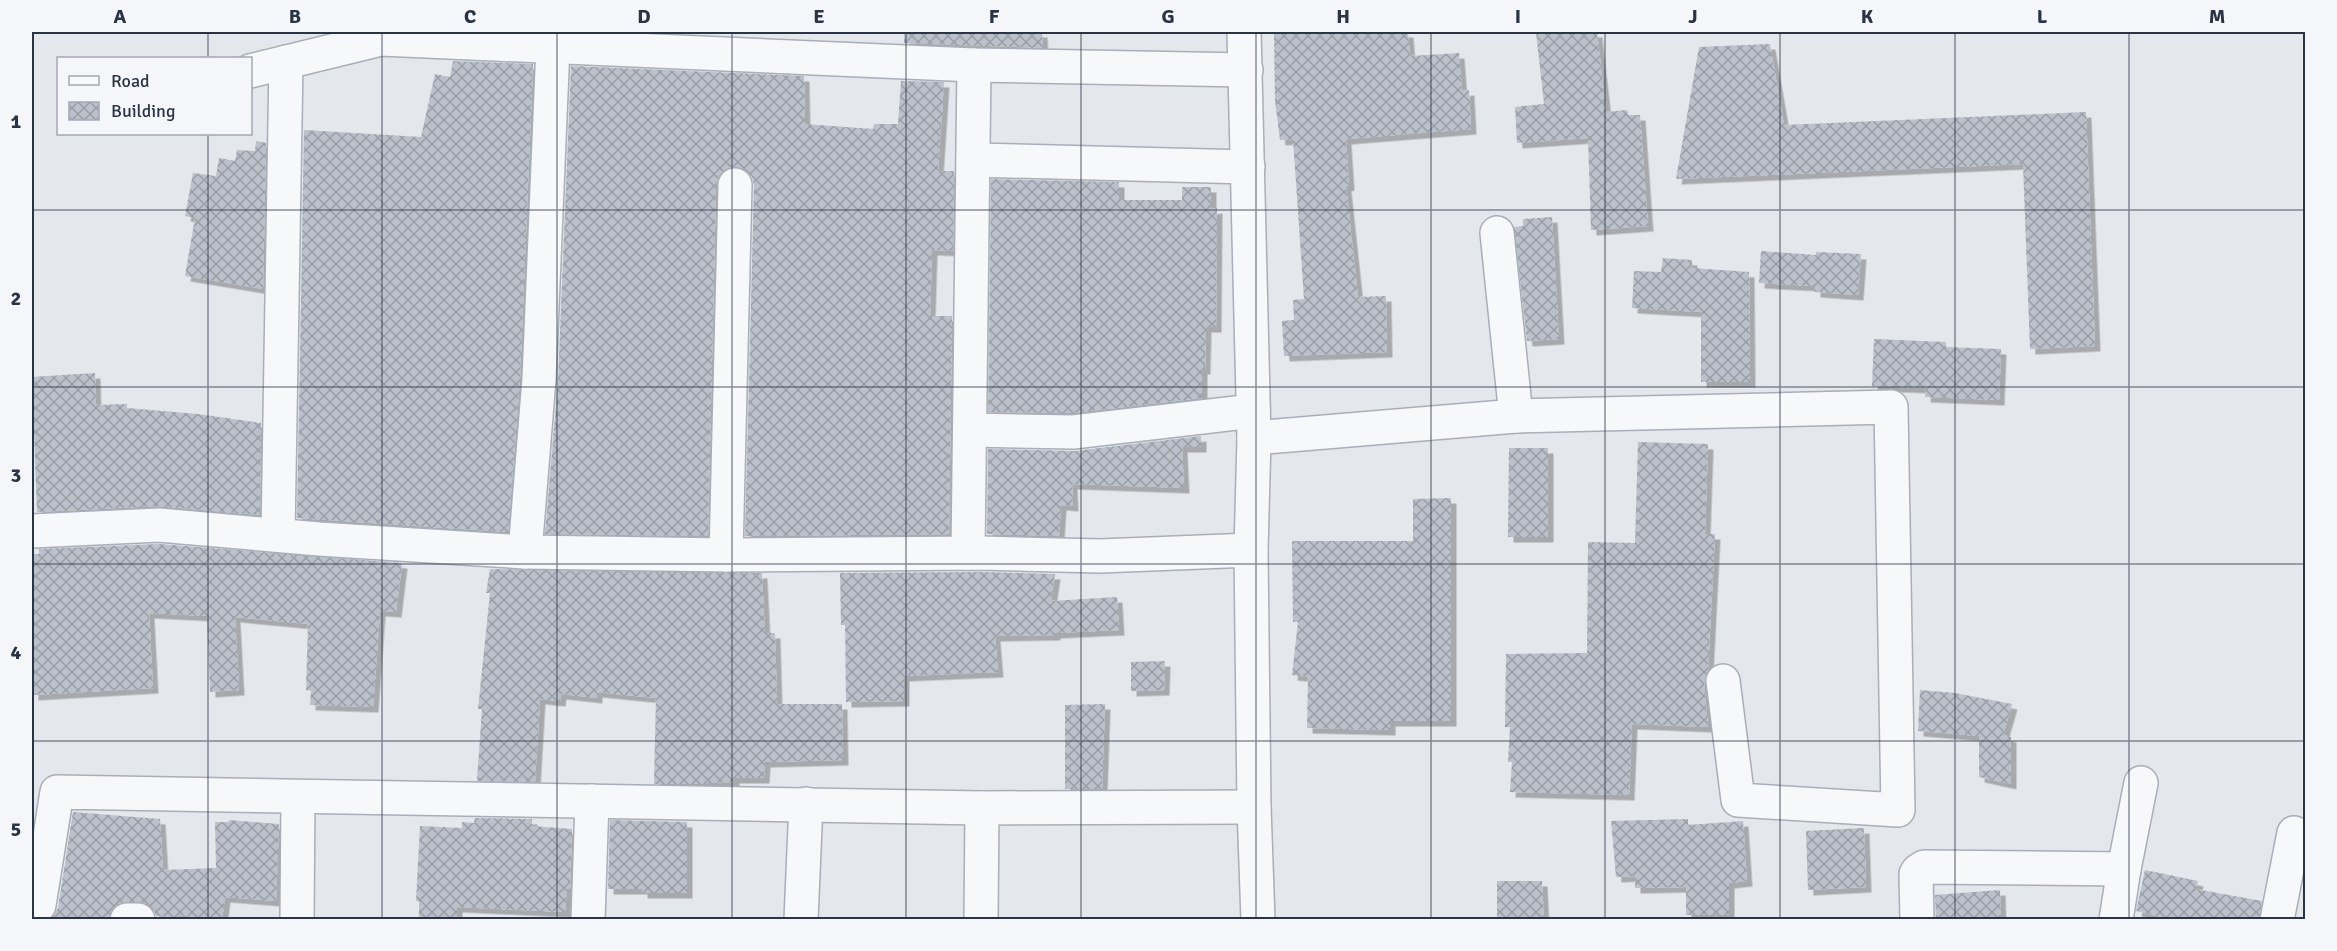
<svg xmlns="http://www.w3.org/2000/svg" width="2337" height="951" viewBox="0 0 2337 951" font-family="Signika,sans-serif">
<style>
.building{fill:url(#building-cross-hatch);filter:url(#shadow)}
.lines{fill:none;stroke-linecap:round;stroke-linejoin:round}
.minor-casing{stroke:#a9aeb7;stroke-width:36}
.minor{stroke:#f7f8fa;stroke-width:33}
.grid{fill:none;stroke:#2b3445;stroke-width:1.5;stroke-opacity:0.55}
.neatline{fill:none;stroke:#2b3445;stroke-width:2}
.grid-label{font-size:20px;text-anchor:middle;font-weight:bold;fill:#2b3445}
</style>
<defs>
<pattern id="building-cross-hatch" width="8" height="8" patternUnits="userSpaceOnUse" patternTransform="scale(1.5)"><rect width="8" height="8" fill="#bbc0ca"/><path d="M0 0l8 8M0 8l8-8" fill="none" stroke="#989da6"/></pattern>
<filter id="shadow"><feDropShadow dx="5.5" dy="5.5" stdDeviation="0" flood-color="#0004"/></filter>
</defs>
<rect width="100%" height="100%" fill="#e4e7ec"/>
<!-- building -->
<g class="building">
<polygon points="904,32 1042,32 1043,48 904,43"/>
<polygon points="1274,32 1408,32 1410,56 1459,53 1462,91 1469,90 1471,129 1346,139 1349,185 1346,186 1358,297 1386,296 1387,352 1284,356 1282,321 1294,320 1293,300 1304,299 1293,139 1280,140 1275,101"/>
<polygon points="1536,32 1597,32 1606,112 1627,110 1628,115 1640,115 1648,226 1591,230 1588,138 1517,143 1515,107 1544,104"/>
<polygon points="1770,44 1784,125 2086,112 2095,346 2030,349 2023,164 1676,179 1699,47"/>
<polygon points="453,61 533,64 520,378 508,532 297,518 304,130 421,137 435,74 450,77"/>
<polygon points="571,66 804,76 805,124 873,129 874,124 898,124 901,81 944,82 938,171 954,171 953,251 932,250 930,316 952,316 949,534 745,536 754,185 752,177 745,169 735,166 726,169 719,175 716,185 708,536 545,534 558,380"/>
<polygon points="256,141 266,143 263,289 185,276 195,218 185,216 193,173 216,176 219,158 235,161 237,150 255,151"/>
<polygon points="991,179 1119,182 1119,200 1182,200 1182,187 1211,187 1211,209 1217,208 1216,327 1206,327 1205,369 1202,369 1202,398 1072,413 988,412"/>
<polygon points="1552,217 1559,339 1527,341 1514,227 1523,226 1523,219"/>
<polygon points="1761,251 1816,255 1816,252 1861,254 1858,295 1815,292 1815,286 1759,283"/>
<polygon points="1663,258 1692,260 1692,268 1749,272 1750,382 1701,382 1701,312 1632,308 1634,271 1661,272"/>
<polygon points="1874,339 1946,342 1946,347 2001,349 1999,400 1925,397 1926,388 1872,386"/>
<polygon points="95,373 96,405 127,404 127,408 198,414 261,423 260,515 158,506 37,512 32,377"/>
<polygon points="1201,436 1201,447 1182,447 1184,488 1072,484 1073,506 1061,505 1059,536 987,534 988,449 1075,451"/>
<polygon points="1638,442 1708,444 1705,534 1715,534 1708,670 1704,683 1708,727 1632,724 1629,795 1510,792 1512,762 1508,762 1510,727 1505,727 1506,654 1587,653 1588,542 1635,543"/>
<polygon points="1509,448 1548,448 1548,537 1508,537"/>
<polygon points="1451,498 1451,721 1390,721 1390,730 1307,728 1308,677 1292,675 1298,622 1293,622 1292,541 1413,541 1413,499"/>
<polygon points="159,544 402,563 396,612 380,611 373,707 310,705 311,691 306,690 308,624 235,617 239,690 210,692 207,616 149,613 153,688 33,695 32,554 39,554 39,549"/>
<polygon points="490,569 762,573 765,633 775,633 777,704 842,704 843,760 765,762 764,778 734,778 734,782 707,783 707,784 654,784 656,698 597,692 597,698 561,694 560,701 540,699 535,782 477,781 482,709 478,709 490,593 486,593"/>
<polygon points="980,572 1055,574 1051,601 1117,597 1119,630 1055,633 1055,635 995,636 998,672 904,676 904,701 846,702 845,625 841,625 840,573"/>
<polygon points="1165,661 1164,690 1131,691 1131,662"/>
<polygon points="1920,690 1955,693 2012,704 2003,735 2011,737 2011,784 1979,777 1979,736 1918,731"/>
<polygon points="1105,704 1102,789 1065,789 1065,705"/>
<polygon points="73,812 160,819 163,870 216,868 215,822 229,822 229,820 279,824 276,901 225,897 222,920 179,915 179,918 156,916 154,910 148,904 138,901 117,904 111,910 108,920 50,920 58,908"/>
<polygon points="475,818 532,819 532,826 572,829 570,889 567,889 565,912 457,907 457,920 419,920 419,901 416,901 420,826 462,828 462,822 474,823"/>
<polygon points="1688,819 1688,825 1743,821 1747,881 1729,883 1729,915 1686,915 1686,887 1635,888 1635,876 1616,877 1611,821"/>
<polygon points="610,820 687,822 687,893 642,893 642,889 608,889"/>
<polygon points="1864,828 1866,887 1808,890 1806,831"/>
<polygon points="2145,870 2198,881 2196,889 2262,901 2259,920 2175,920 2136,911"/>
<polygon points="1497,881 1542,881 1544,920 1497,920"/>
<polygon points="2000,890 2001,920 1936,920 1935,895"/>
</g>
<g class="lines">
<defs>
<g id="minor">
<polyline points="1244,32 1254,438 1251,550 1254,807 1258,920"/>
<polyline points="250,71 381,39 974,65 1246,70"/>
<polyline points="974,160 1248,167"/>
<polyline points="1497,233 1516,416"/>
<polyline points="971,430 1073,432 1253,411"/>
<polyline points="1254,438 1516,416 1891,407 1898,810 1738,800 1723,681"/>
<polyline points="32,531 159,525 319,539 525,552 726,555 980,553 1100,556 1251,550"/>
<polyline points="278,535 286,62"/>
<polyline points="525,552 539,379 553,46"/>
<polyline points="968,553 974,65"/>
<polyline points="726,555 735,185"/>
<polyline points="32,904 39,905 57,792 982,808 1254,807"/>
<polyline points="127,920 138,920"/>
<polyline points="297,920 298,797"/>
<polyline points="588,920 592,801"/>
<polyline points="801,920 806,804"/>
<polyline points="981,920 982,808"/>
<polyline points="1917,920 1916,874 1918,871 1924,867 2124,869 2141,783"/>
<polyline points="2116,920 2124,869"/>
<polyline points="2277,920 2294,833"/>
</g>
</defs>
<!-- minor casing -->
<use href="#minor" class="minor-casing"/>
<!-- minor -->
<use href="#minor" class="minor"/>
</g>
<!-- grid -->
<path class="grid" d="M208 32V58M382 32V920M557 32V920M732 32V920M906 32V920M1081 32V920M1256 32V920M1431 32V920M1605 32V920M1780 32V920M1955 32V920M2129 32V920M208 134V920M32 210H2306M32 387H2306M32 564H2306M32 741H2306"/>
<!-- border -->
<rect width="2337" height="951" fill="none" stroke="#f4f6f9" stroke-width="66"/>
<!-- legend -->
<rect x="57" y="57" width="195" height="78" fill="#f4f6f9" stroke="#a4a8b1" stroke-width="1.5"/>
<rect x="69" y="76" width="30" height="9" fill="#f7f8fa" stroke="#a4a8b1" stroke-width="1.5"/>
<text x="111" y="87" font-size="18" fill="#2b3445">Road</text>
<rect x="69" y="102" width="30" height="18" fill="url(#building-cross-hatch)" stroke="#a4a8b1" stroke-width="1.5"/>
<text x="111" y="117" font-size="18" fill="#2b3445">Building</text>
<rect x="33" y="33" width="2271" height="885" class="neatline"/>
<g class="grid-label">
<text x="120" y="23">A</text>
<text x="295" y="23">B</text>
<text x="470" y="23">C</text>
<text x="644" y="23">D</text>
<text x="819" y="23">E</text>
<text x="994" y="23">F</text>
<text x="1168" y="23">G</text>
<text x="1343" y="23">H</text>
<text x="1518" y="23">I</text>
<text x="1693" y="23">J</text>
<text x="1867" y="23">K</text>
<text x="2042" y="23">L</text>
<text x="2217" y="23">M</text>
<text x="16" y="128">1</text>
<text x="16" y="305">2</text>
<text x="16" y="482">3</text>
<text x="16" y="659">4</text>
<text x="16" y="836">5</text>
</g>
</svg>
